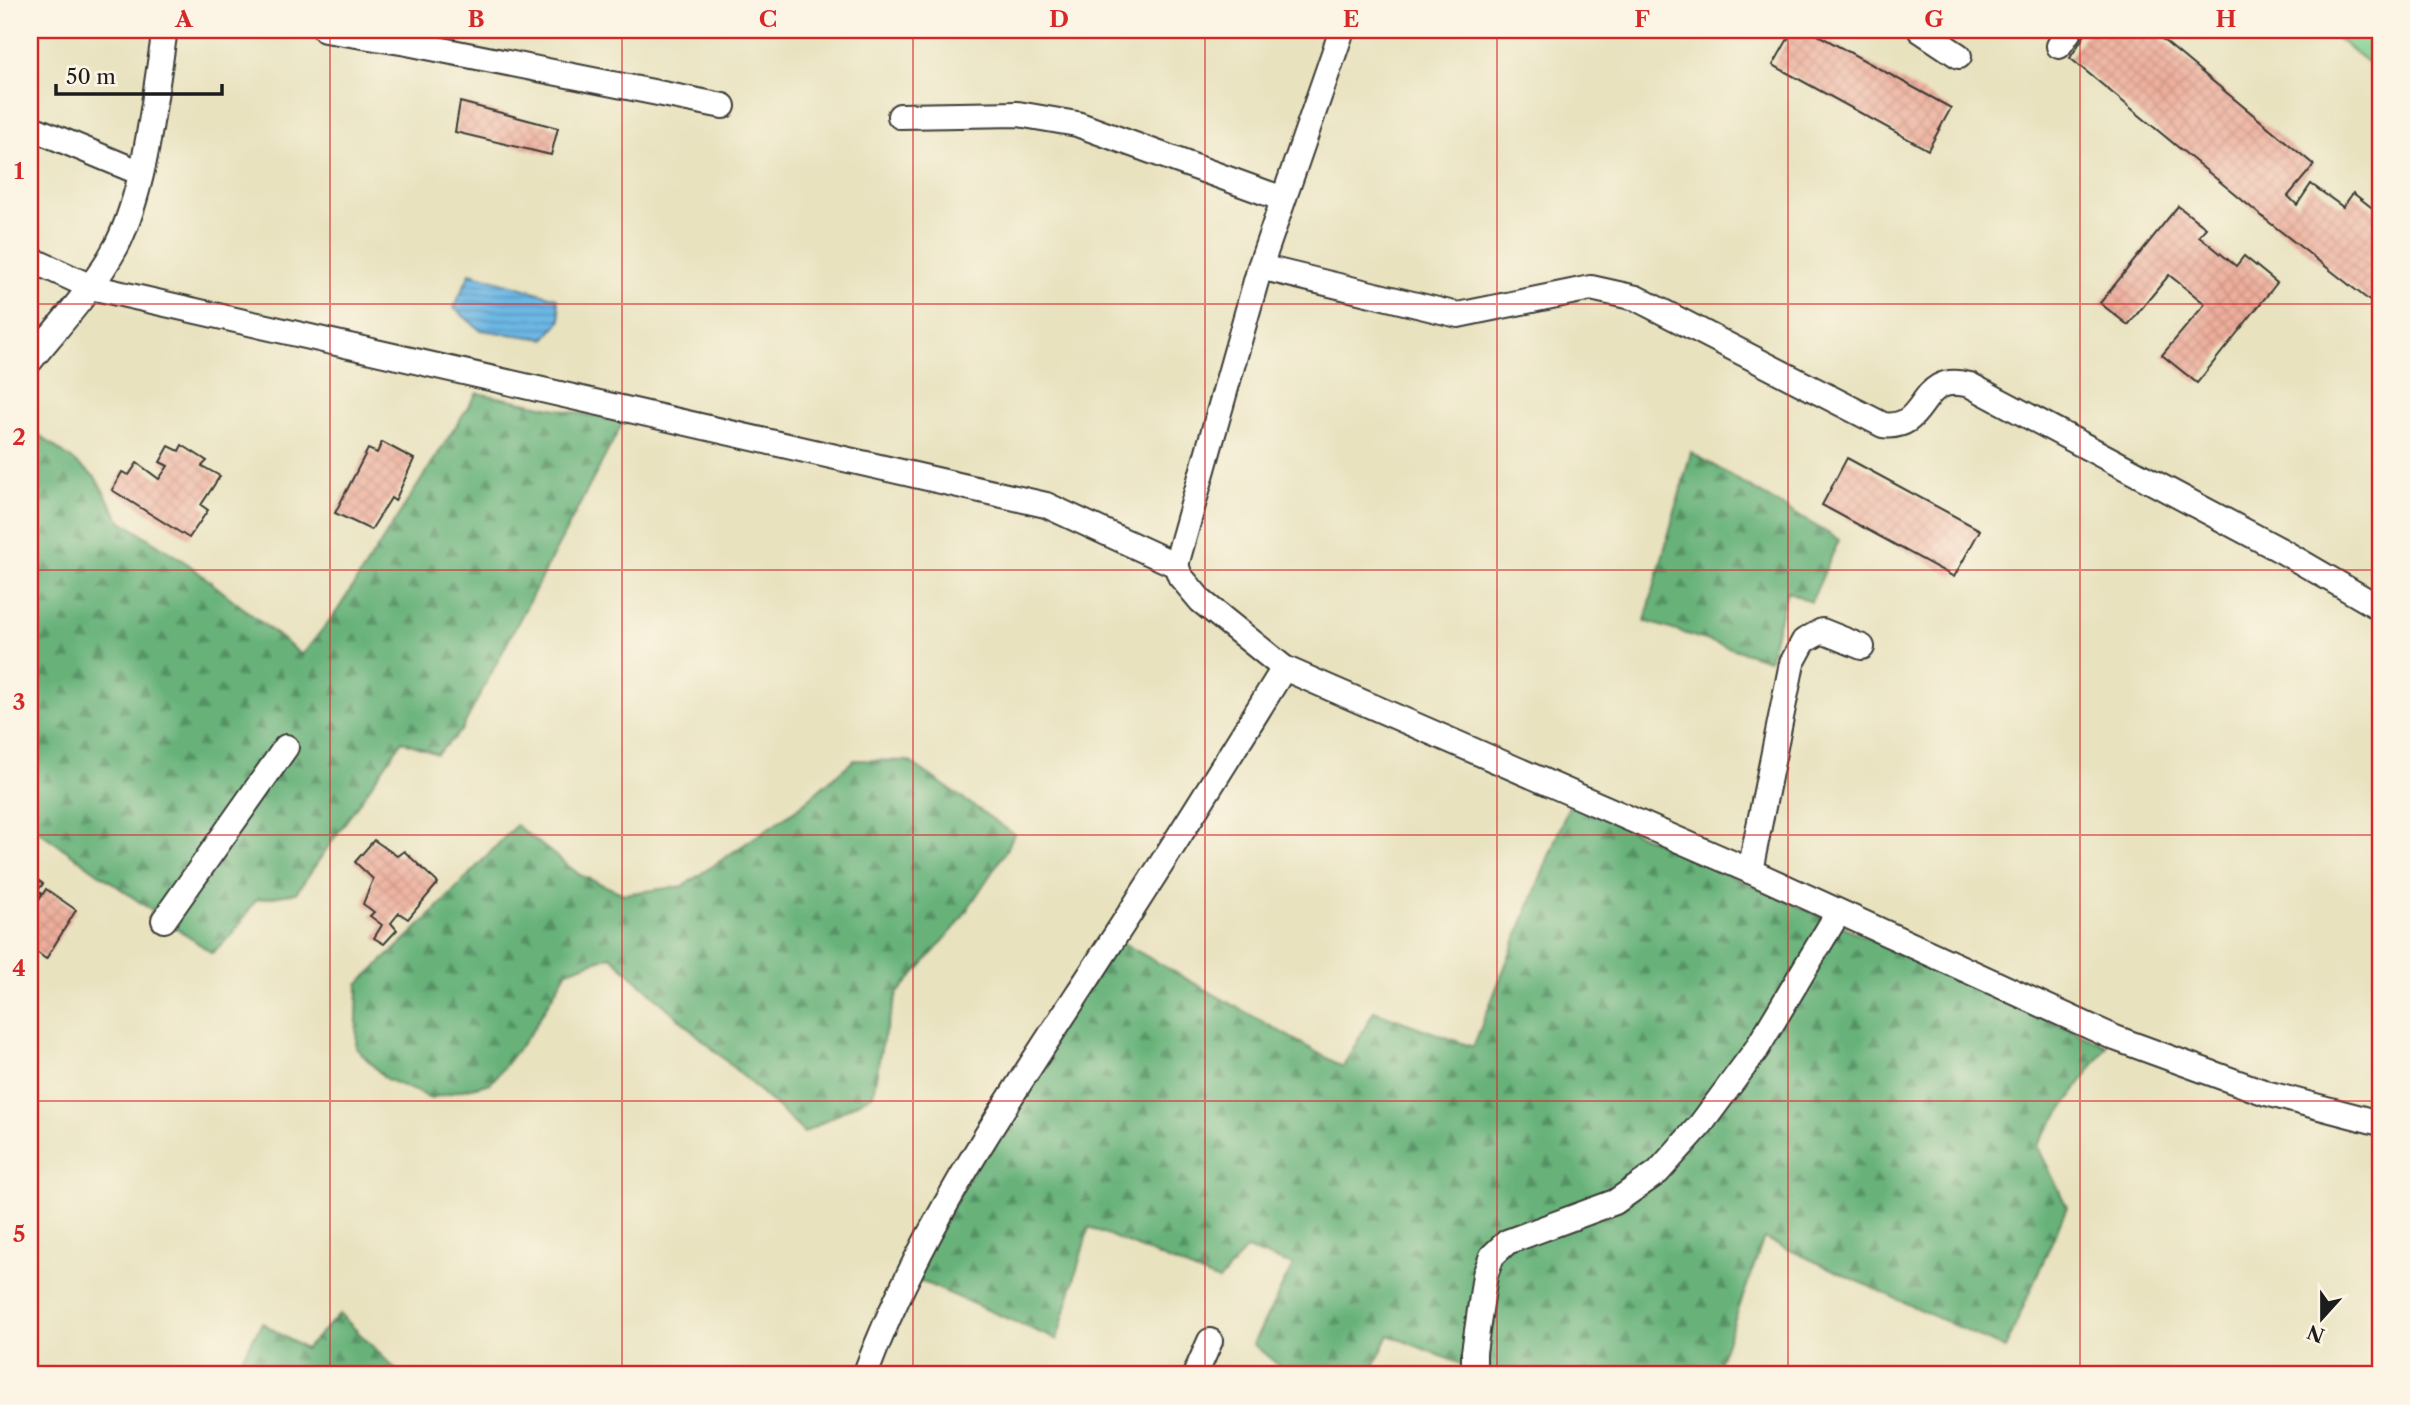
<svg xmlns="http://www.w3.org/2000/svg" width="2410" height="1405" viewBox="0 0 2410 1405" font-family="'Libre Caslon Text',serif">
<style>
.forest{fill:url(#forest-firs);stroke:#42674b;stroke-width:2}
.garden{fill:#7fcf90;stroke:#4e7656;stroke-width:2}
.water{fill:url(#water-rules);stroke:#446a80;stroke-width:2}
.building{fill:url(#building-cross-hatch)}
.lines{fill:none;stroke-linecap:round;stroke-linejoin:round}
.minor-casing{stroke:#3b3a34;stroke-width:28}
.minor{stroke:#fff;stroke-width:24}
.grid{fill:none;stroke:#d62828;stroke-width:2;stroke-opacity:0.55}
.neatline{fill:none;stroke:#d62828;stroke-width:2.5}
.grid-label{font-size:23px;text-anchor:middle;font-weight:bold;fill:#d62828}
</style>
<defs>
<pattern id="forest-firs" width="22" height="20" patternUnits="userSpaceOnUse" patternTransform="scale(1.75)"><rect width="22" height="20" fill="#67b27a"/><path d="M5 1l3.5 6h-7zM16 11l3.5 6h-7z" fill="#549063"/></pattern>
<pattern id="water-rules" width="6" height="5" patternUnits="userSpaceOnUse" patternTransform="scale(1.75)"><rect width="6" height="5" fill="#6db7e5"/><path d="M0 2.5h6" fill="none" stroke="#5994b9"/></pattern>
<pattern id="building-cross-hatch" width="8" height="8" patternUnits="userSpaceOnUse" patternTransform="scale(1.75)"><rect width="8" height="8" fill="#edad9b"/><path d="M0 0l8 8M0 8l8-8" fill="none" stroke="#cb9485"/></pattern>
</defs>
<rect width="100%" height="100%" fill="#fcf5e5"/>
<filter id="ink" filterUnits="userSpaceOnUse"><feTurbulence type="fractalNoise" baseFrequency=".0143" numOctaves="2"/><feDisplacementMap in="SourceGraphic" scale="14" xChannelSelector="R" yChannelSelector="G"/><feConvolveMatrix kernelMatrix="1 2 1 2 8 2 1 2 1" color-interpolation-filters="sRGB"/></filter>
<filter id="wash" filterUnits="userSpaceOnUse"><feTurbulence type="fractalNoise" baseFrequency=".00686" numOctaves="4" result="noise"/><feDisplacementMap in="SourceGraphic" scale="28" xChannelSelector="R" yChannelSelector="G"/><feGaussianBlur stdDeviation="1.57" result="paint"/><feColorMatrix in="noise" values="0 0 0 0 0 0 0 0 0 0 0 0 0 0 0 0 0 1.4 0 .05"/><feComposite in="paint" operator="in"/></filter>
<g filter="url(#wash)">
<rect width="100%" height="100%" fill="#e8e2bf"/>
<!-- forest -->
<g class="forest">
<polygon points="477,393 623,422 461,731 437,754 402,741 296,893 256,900 232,935 212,953 30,825 30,428 95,477 120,520 188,564 302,655 337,611"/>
<polygon points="1691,452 1839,540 1811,602 1787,591 1769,660 1645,621"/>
<path d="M854 760 909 761 1014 834 1006 851 957 925 897 994 882 1043 873 1094 804 1133C741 1072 674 1016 611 956L567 971 532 1031 491 1083 431 1098 386 1079 356 1048 358 984 426 920 516 825 580 875 624 894 683 886 798 808Z"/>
<polygon points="1570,803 2107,1046 2037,1145 2067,1207 2005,1349 1764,1238 1715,1375 1488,1375 1389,1335 1370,1375 1290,1375 1253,1344 1293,1265 1246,1249 1219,1281 1089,1227 1057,1340 909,1276 1114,938 1343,1067 1374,1011 1473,1047"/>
<polygon points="340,1314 401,1375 232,1375 262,1323 305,1349"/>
</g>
<!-- garden -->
<polygon class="garden" points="2326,30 2380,30 2380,72"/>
<!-- water -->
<polygon class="water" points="470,273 557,298 561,320 545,339 480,330 454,308"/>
<g id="blocks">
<!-- building -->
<g class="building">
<polygon points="1793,30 1809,30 1951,108 1928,150 1773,65"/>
<polygon points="2088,30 2151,30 2314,165 2288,196 2297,205 2311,184 2343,207 2353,193 2380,214 2380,309 2270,223 2070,58"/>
<polygon points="460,102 558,128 551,155 455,132"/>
<polygon points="2178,206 2206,228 2199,236 2236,266 2244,256 2277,283 2197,383 2162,355 2205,304 2169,275 2128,325 2100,303"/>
<polygon points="382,442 414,459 395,501 391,498 371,530 335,513 368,449 377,453"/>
<polygon points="182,445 207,461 202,466 220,476 201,505 208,510 189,538 112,490 122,472 129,475 137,463 159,479 168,466 160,462 169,446 179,451"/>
<polygon points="1847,458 1980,530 1954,577 1822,505"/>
<polygon points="374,840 397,856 404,851 438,883 408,919 399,913 391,923 397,930 384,944 374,938 382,925 370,916 374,912 363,904 373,879 355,862"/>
<polygon points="30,874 43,884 38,890 42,894 30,908"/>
<polygon points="46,889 76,910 46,959 30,947 30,915"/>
</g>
</g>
</g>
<g filter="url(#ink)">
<use href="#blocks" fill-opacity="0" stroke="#3b3a34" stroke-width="2"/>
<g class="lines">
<defs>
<g id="minor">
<polyline points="325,30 407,43 723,106"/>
<polyline points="1920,30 1959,56"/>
<polyline points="2059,46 2070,30"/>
<polyline points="900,116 1018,114 1077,124 1283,199"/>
<polyline points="30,127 141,173"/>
<polyline points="30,259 91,287 1046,505 1176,565 1180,576 1201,601 1284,668 1750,871 2115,1038 2266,1093 2380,1123"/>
<path d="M1260 267 1458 315 1591 288 1636 298 1883 425C1930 431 1916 370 1970 385L2282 551 2380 608"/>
<path d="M30 361C60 324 94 288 117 245 147 185 154 96 165 30"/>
<polyline points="1176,565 1260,267 1342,30"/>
<polyline points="1750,871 1792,663 1804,641 1822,631 1862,647"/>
<polyline points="164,920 286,747"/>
<path d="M865 1375C918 1233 1005 1104 1088 978 1155 875 1220 772 1284 668"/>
<polyline points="1195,1375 1210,1341"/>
<polyline points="1474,1375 1474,1352 1485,1275 1492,1256 1507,1242 1615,1202 1658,1172 1701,1124 1756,1050 1838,913"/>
</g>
</defs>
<!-- minor casing -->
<use href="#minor" class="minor-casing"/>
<!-- minor -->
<use href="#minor" class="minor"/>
</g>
</g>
<!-- grid -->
<path class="grid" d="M330 30V1375M622 30V1375M913 30V1375M1205 30V1375M1497 30V1375M1788 30V1375M2080 30V1375M30 304H2380M30 570H2380M30 835H2380M30 1101H2380"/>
<!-- margin -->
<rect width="2410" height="1405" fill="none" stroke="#fcf5e5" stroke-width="77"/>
<!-- north arrow -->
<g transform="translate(2322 1318) rotate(201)" stroke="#fcf5e5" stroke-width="5" paint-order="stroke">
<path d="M0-5L12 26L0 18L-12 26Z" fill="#1c1c1c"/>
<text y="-10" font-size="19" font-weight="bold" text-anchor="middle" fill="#1c1c1c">N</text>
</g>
<!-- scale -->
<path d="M56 84v10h166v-10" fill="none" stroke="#1c1c1c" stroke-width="3.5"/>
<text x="66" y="84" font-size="21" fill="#1c1c1c" stroke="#fcf5e5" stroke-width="5" paint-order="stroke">50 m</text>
<rect x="38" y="38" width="2334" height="1328" class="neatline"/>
<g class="grid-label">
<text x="184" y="27">A</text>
<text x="476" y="27">B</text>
<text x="768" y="27">C</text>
<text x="1059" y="27">D</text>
<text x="1351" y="27">E</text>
<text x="1642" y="27">F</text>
<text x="1934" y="27">G</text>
<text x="2226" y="27">H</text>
<text x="19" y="179">1</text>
<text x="19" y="445">2</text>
<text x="19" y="710">3</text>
<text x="19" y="976">4</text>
<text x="19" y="1242">5</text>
</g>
</svg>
